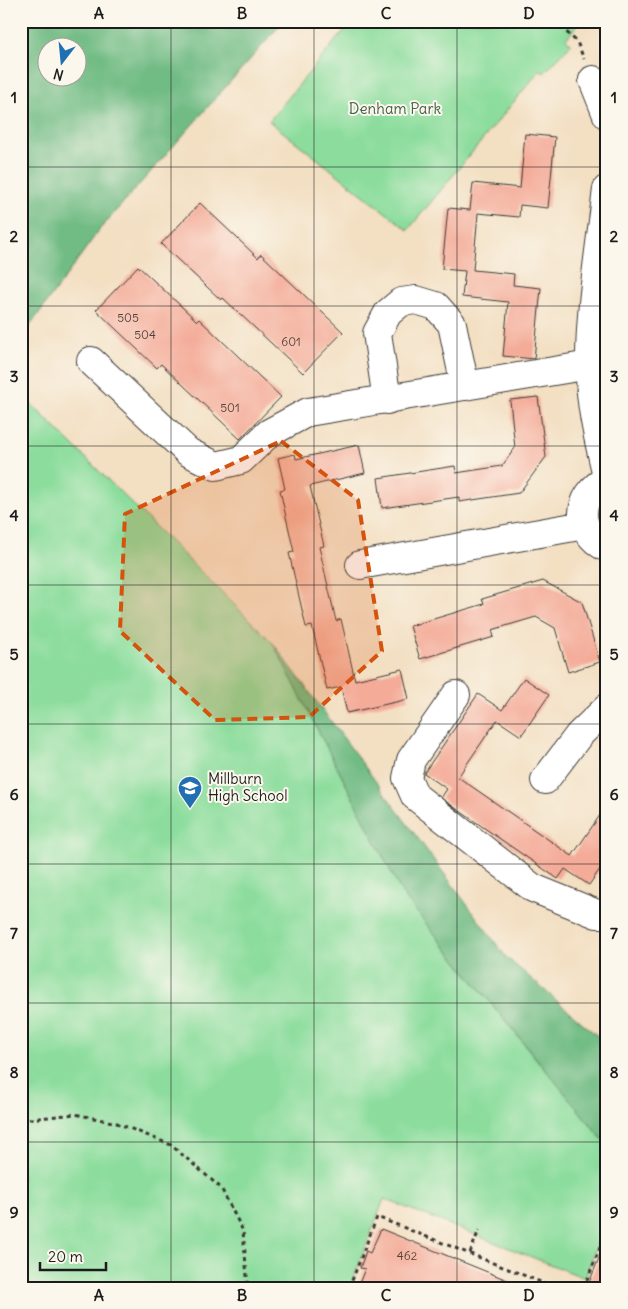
<svg xmlns="http://www.w3.org/2000/svg" width="628" height="1309" viewBox="0 0 628 1309" font-family="Delius,sans-serif">
<style>
.green{fill:#8cdd9d;stroke:#547c5c}
.forest{fill:#71bc84;stroke:#466c50;fill-rule:evenodd}
.building{fill:#f4ac99}
.lines{fill:none;stroke-linecap:round;stroke-linejoin:round}
.minor-casing{stroke:#3c3935;stroke-width:30}
.path{stroke:#3c3935;stroke-width:3;stroke-dasharray:4 4;stroke-linecap:butt}
.minor{stroke:#fff;stroke-width:28}
.marked{fill:#d4530e;fill-opacity:0.2;stroke:#d4530e;stroke-width:4;stroke-dasharray:10 6;stroke-linejoin:round}
.grid{fill:none;stroke:#1c1c1c;stroke-width:1;stroke-opacity:0.55}
.labels{text-anchor:middle;stroke-width:4;stroke-linejoin:round;paint-order:stroke}
.number-label{font-size:12px;fill:#52403b}
.park-label{font-size:15px;fill:#436049;stroke:#fbf7ec}
.poi-label{font-size:15px;fill:#1c1c1c;stroke:#fbf7ec;text-anchor:start}
.neatline{fill:none;stroke:#1c1c1c;stroke-width:2}
.grid-label{font-size:16px;text-anchor:middle;font-weight:bold;fill:#1c1c1c}
</style>
<rect width="100%" height="100%" fill="#fbf7ec"/>
<filter id="ink" filterUnits="userSpaceOnUse"><feTurbulence type="fractalNoise" baseFrequency=".02" numOctaves="2"/><feDisplacementMap in="SourceGraphic" scale="10" xChannelSelector="R" yChannelSelector="G"/><feConvolveMatrix kernelMatrix="1 2 1 2 8 2 1 2 1" color-interpolation-filters="sRGB"/></filter>
<filter id="wash" filterUnits="userSpaceOnUse"><feTurbulence type="fractalNoise" baseFrequency=".0096" numOctaves="4" result="noise"/><feDisplacementMap in="SourceGraphic" scale="20" xChannelSelector="R" yChannelSelector="G"/><feGaussianBlur stdDeviation="1.12" result="paint"/><feColorMatrix in="noise" values="0 0 0 0 0 0 0 0 0 0 0 0 0 0 0 0 0 1.4 0 .05"/><feComposite in="paint" operator="in"/></filter>
<g filter="url(#wash)">
<rect width="100%" height="100%" fill="#f3dfc2"/>
<!-- green -->
<g class="green">
<polygon points="352,21 581,21 566,39 571,44 544,73 540,70 408,230 269,121"/>
<polygon points="21,394 273,643 403,895 546,1071 564,1078 560,1087 607,1145 607,1229 603,1229 585,1278 384,1199 350,1288 21,1288"/>
</g>
<!-- forest -->
<g class="forest">
<path d="M21 21H284L100 229 21 338ZM48 48H78V78H48Z"/>
<polygon points="273,643 506,957 607,1044 607,1145 403,895"/>
</g>
<g id="blocks">
<!-- building -->
<g class="building">
<polygon points="525,134 555,137 548,208 520,205 519,217 478,213 473,270 514,274 513,285 541,288 534,359 503,356 508,302 462,297 465,271 442,269 448,208 470,210 473,183 520,188"/>
<polygon points="200,203 258,258 261,254 343,332 303,373 223,298 221,300 161,244"/>
<polygon points="138,266 197,321 199,319 281,397 240,439 161,364 157,368 96,310"/>
<polygon points="538,397 546,457 519,493 459,502 459,497 382,508 378,478 455,466 456,473 502,466 515,448 510,400"/>
<polygon points="359,445 365,473 310,486 324,546 319,547 336,621 341,619 355,680 402,669 409,699 347,713 341,687 327,690 312,626 306,627 289,553 294,552 280,490 285,489 278,458 295,454 296,459"/>
<polygon points="543,581 582,602 600,662 568,672 555,628 536,617 492,630 494,637 420,659 410,626 484,604 482,599"/>
<polygon points="524,678 549,695 521,736 497,720 458,777 572,856 607,805 607,859 589,885 565,869 558,879 441,798 447,789 424,773 478,694 502,710"/>
<polygon points="381,1229 527,1288 357,1288 365,1269 360,1268 366,1251 370,1253"/>
<polygon points="607,1238 607,1288 587,1288"/>
</g>
</g>
</g>
<g filter="url(#ink)">
<use href="#blocks" fill-opacity="0" stroke="#3c3935" stroke-width="1"/>
<g class="lines">
<defs>
<g id="minor">
<polyline points="593,80 607,115"/>
<path d="M607 189C600 249 589 310 590 371 590 407 599 441 607 476"/>
<polyline points="91,361 188,452 216,466 241,460 269,433 308,412 590,365"/>
<polyline points="387,400 377,333 388,313 401,302 416,300 436,306 452,324 465,386"/>
<path d="M607 479C576 496 574 531 607 548"/>
<polyline points="360,565 585,525"/>
<polyline points="456,695 411,760 407,778 415,796 533,888 597,914 607,914"/>
<polyline points="545,780 579,735 607,708"/>
</g>
</defs>
<!-- minor casing -->
<use href="#minor" class="minor-casing"/>
<!-- path -->
<g class="path">
<polyline points="555,21 577,42 584,59"/>
<polyline points="21,1120 75,1114 117,1123 171,1145 221,1188 243,1231 248,1288"/>
<polyline points="470,1253 479,1230"/>
<polyline points="349,1288 377,1217 556,1288"/>
<polyline points="584,1288 607,1230"/>
</g>
<!-- minor -->
<use href="#minor" class="minor"/>
</g>
</g>
<!-- marked area -->
<path class="marked" d="M281 441 358 500 382 651 309 717 215 720 120 631 125 514Z"/>
<!-- grid -->
<path class="grid" d="M171 21V1288M314 21V1288M457 21V1288M21 167H607M21 306H607M21 446H607M21 585H607M21 724H607M21 864H607M21 1003H607M21 1142H607"/>
<!-- icons -->
<defs>
<symbol id="school-pin" viewBox="-11 -11 22 30"><path d="M0 17L-7.5 6A9.5 9.5 0 1 1 7.5 6Z" fill="#1f6fb2" stroke="#fbf7ec"/><path d="M0-5L7-2L0 1L-7-2ZM-4 1L0 2.5L4 1V4Q0 6-4 4Z" fill="#fff"/></symbol>
</defs>
<g fill-rule="evenodd">
<use href="#school-pin" x="176" y="774" width="28" height="38"/>
</g>
<g class="labels">
<!-- number labels -->
<g class="number-label">
<text x="128" y="322">505</text>
<text x="145" y="339">504</text>
<text x="291" y="346">601</text>
<text x="230" y="412">501</text>
<text x="407" y="1260">462</text>
</g>
<!-- park labels -->
<g class="park-label">
<text x="395" y="114">Denham Park</text>
</g>
<!-- poi labels -->
<g class="poi-label">
<text x="208" y="784">Millburn<tspan x="208" dy="17">High School</tspan></text>
</g>
</g>
<!-- margin -->
<rect width="628" height="1309" fill="none" stroke="#fbf7ec" stroke-width="55"/>
<!-- north arrow -->
<g transform="translate(62 62) rotate(196)"><circle r="24" fill="#fbf7ec" stroke="#a29f99"/>
<path d="M0-4L9 19L0 12L-9 19Z" fill="#1f6fb2"/>
<text y="-8" font-size="14" font-weight="bold" text-anchor="middle" fill="#1c1c1c">N</text>
</g>
<!-- scale -->
<path d="M40 1262v8h66v-8" fill="none" stroke="#1c1c1c" stroke-width="2.5"/>
<text x="48" y="1262" font-size="15" fill="#1c1c1c" stroke="#fbf7ec" stroke-width="4" paint-order="stroke">20 m</text>
<rect x="28" y="28" width="572" height="1254" class="neatline"/>
<g class="grid-label">
<text x="99" y="19">A</text>
<text x="242" y="19">B</text>
<text x="386" y="19">C</text>
<text x="529" y="19">D</text>
<text x="14" y="103">1</text>
<text x="614" y="103">1</text>
<text x="14" y="242">2</text>
<text x="614" y="242">2</text>
<text x="14" y="382">3</text>
<text x="614" y="382">3</text>
<text x="14" y="521">4</text>
<text x="614" y="521">4</text>
<text x="14" y="660">5</text>
<text x="614" y="660">5</text>
<text x="14" y="800">6</text>
<text x="614" y="800">6</text>
<text x="14" y="939">7</text>
<text x="614" y="939">7</text>
<text x="14" y="1078">8</text>
<text x="614" y="1078">8</text>
<text x="14" y="1218">9</text>
<text x="614" y="1218">9</text>
<text x="99" y="1301">A</text>
<text x="242" y="1301">B</text>
<text x="386" y="1301">C</text>
<text x="529" y="1301">D</text>
</g>
</svg>
